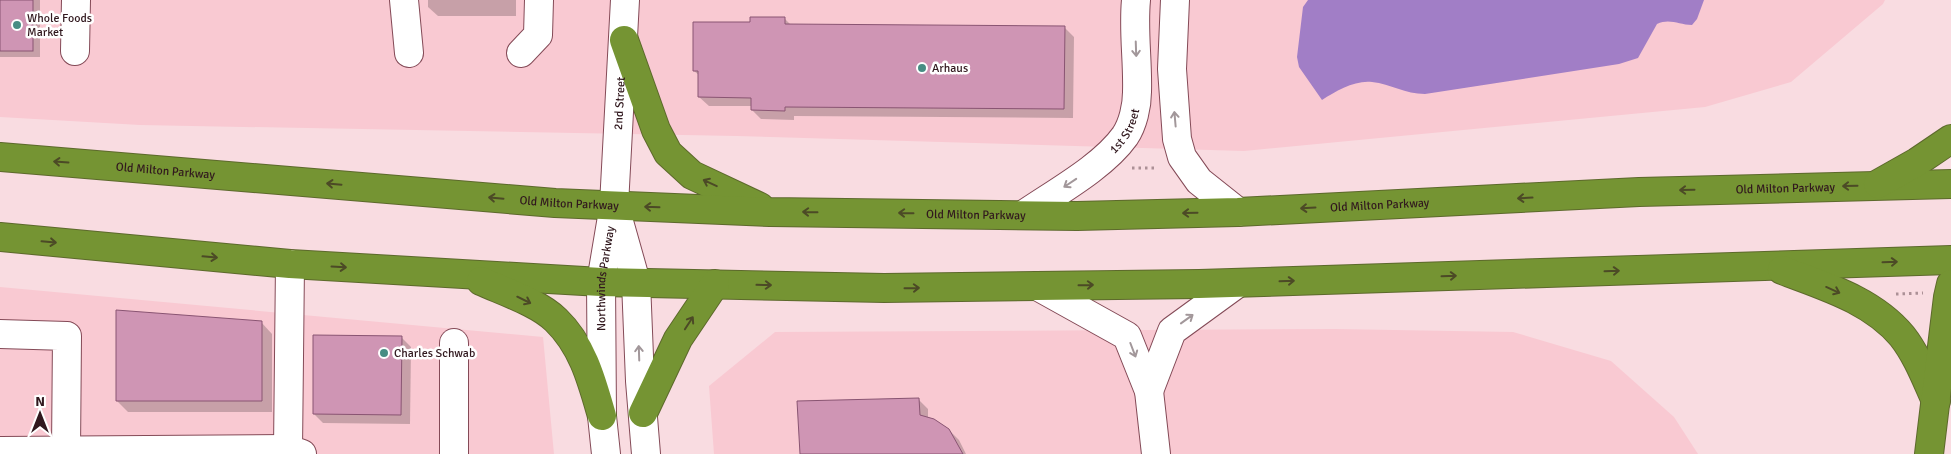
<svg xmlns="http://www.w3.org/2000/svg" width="1951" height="454" viewBox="0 0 1951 454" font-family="Signika,sans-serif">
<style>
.built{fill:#f9c9d2}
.water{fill:#a17ec6}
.shadow{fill:#0003}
.building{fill:#cf95b4;stroke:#895472}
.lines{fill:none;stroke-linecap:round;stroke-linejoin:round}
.minor-casing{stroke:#844a57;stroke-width:30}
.highway-casing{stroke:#5d692c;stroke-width:30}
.path{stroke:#ac9096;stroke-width:3;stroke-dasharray:2.5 4;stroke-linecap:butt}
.minor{stroke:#fff;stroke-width:28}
.highway{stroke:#759433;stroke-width:28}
.oneway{stroke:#a2979a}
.oneway2{stroke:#4c4a26}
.poi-dot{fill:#478d84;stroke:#fff;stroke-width:2}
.labels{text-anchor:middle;stroke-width:5;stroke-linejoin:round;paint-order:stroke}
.poi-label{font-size:12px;fill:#31181e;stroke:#fff;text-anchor:start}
.street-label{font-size:12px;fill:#31181e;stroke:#fff}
</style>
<rect width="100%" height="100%" fill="#f9dce1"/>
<!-- built -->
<g class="built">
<polygon points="0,0 1885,0 1883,4 1791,82 1705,107 1244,151 737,136 140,125 0,117"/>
<polygon points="0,287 543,337 554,454 0,454"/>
<polygon points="1335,329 1513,332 1611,361 1674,417 1698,454 714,454 709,386 775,332"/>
</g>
<!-- water -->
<path class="water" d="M1308 0H1704L1697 19 1692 25C1679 25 1670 18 1657 24L1638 58 1619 64 1425 94C1405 94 1391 84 1372 82 1355 80 1336 91 1322 100L1299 67 1297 57 1303 7Z"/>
<!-- shadow -->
<g class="shadow">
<rect x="0" y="0" width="40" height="57"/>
<polygon points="428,0 516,0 516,16 438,16 428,7"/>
<polygon points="785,19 792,26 1064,27 1074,37 1073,118 794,116 794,120 761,119 752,110 752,106 709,106 699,97 700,76 694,71 751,24"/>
<polygon points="261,322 272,334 272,412 128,412 117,401"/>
<polygon points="401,337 411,347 410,424 323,423 314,414"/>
<polygon points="918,399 928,409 928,419 949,430 959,440 966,454 801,454"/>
</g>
<!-- building -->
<g class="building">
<rect x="0" y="0" width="33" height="51"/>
<polygon points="750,17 785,17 785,24 1065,26 1064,109 785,107 785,111 751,110 751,98 698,97 698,71 693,71 693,22 750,22"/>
<polygon points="116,310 262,321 262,401 116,401"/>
<polygon points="313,335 402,336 401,415 313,414"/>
<polygon points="919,398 920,415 934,419 949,429 963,454 800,454 797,401"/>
</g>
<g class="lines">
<defs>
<g id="minor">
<polyline points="404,0 409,53"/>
<polyline points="1175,0 1172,69 1177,139 1182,157 1199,181 1238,212"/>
<polyline points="75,51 76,0"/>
<polyline points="521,53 538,35 539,0"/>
<polyline points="616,211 636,282 640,381 646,454"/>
<path id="s1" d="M1023 215C1055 193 1103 167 1125 136 1133 124 1137 106 1137 92 1138 61 1133 31 1136 0"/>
<polyline points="290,264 288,449 302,454"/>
<polyline points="1037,286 1127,336 1149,391 1156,454"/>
<polyline points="0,334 67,336 66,450"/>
<polyline points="454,343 454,454"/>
<polyline points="1149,391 1172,331 1238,283"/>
<polyline points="0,451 288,449 289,454"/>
<path id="s2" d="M606 454 602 416 601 282 614 205 625 0"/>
</g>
<g id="highway">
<polyline points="624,40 656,130 668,153 692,175 760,207"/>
<path id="s3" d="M0 157 555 203 770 212 1077 216 1238 212 1639 192 1951 184"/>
<polyline points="1878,184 1917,162 1951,139"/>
<polyline points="0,237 290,264 601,282 884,288 1199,284 1951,260"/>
<path d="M1782 270C1824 286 1872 300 1902 336 1917 355 1926 379 1936 401"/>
<path d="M481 281C503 291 539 303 556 320 583 346 592 381 602 416"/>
<polyline points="643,413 678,339 715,284"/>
<polyline points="1929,454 1948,297 1951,284"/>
</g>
</defs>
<!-- minor casing -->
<use href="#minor" class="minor-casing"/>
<!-- highway casing -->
<use href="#highway" class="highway-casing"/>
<!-- path -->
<g class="path">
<polyline points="1132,168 1158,168"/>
<polyline points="1896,294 1923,293"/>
</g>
<!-- minor -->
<use href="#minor" class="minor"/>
<!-- highway -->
<use href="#highway" class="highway"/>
</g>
<!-- one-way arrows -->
<defs><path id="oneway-shaft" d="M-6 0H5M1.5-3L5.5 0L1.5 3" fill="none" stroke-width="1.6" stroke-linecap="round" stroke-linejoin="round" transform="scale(1.25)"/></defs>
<g class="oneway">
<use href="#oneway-shaft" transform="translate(1136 49) rotate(88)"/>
<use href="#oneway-shaft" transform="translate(1175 119) rotate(-95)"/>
<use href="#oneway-shaft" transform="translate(1070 183) rotate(146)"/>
<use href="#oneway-shaft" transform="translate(1187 319) rotate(-36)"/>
<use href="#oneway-shaft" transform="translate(1133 350) rotate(69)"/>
<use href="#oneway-shaft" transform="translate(639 353) rotate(-92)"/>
</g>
<g class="oneway2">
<use href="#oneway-shaft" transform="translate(61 162) rotate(-176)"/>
<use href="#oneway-shaft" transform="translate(710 183) rotate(-155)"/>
<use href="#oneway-shaft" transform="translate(334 184) rotate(-175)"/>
<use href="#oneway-shaft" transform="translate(1850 186) rotate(179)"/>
<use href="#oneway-shaft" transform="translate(1687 190) rotate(179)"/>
<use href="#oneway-shaft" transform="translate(496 198) rotate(-175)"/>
<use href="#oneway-shaft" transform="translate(1525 198) rotate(177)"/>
<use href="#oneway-shaft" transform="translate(652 207) rotate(-178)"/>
<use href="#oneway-shaft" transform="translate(1308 208) rotate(177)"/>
<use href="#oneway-shaft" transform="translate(810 212) rotate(-179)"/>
<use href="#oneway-shaft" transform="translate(906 213) rotate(-179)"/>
<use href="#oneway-shaft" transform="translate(1190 213) rotate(179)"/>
<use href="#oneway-shaft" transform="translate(49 242) rotate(5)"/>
<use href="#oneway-shaft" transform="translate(210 257) rotate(5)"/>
<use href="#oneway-shaft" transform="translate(1890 262) rotate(-2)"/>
<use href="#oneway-shaft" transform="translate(339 267) rotate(3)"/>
<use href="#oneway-shaft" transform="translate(1612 271) rotate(-2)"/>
<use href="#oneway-shaft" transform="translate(1449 276) rotate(-2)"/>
<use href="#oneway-shaft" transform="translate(1287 281) rotate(-2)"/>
<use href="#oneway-shaft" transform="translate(764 285) rotate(1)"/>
<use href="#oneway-shaft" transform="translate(1086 285) rotate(-1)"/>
<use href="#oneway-shaft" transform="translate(912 288) rotate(-1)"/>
<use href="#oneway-shaft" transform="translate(1833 290) rotate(24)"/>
<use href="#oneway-shaft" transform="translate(524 300) rotate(26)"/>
<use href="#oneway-shaft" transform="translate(689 323) rotate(-57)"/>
</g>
<!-- markers -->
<g class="poi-dot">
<circle cx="17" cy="25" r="5"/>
<circle cx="922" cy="68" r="5"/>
<circle cx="384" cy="353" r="5"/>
</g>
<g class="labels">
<!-- poi labels -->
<g class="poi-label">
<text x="27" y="22">Whole Foods<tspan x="27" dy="14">Market</tspan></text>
<text x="932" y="72">Arhaus</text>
<text x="394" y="357">Charles Schwab</text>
</g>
<!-- street labels -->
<g class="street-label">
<text dy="4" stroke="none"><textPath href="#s2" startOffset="352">2nd Street</textPath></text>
<text dy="4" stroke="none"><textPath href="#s1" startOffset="134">1st Street</textPath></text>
<text dy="4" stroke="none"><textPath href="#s3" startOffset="166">Old Milton Parkway</textPath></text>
<text dy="4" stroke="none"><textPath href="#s3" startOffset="1788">Old Milton Parkway</textPath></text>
<text dy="4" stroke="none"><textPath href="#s3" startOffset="571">Old Milton Parkway</textPath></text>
<text dy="4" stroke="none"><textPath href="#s3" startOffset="1382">Old Milton Parkway</textPath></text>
<text dy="4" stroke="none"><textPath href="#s3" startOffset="978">Old Milton Parkway</textPath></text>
<text dy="4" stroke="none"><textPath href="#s2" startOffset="176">Northwinds Parkway</textPath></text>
</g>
</g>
<!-- north arrow -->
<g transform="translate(40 414)" stroke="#ffffff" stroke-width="4" paint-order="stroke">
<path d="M0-4L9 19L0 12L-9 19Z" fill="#31181e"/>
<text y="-8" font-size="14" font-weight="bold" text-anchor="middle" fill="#31181e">N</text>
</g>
</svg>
